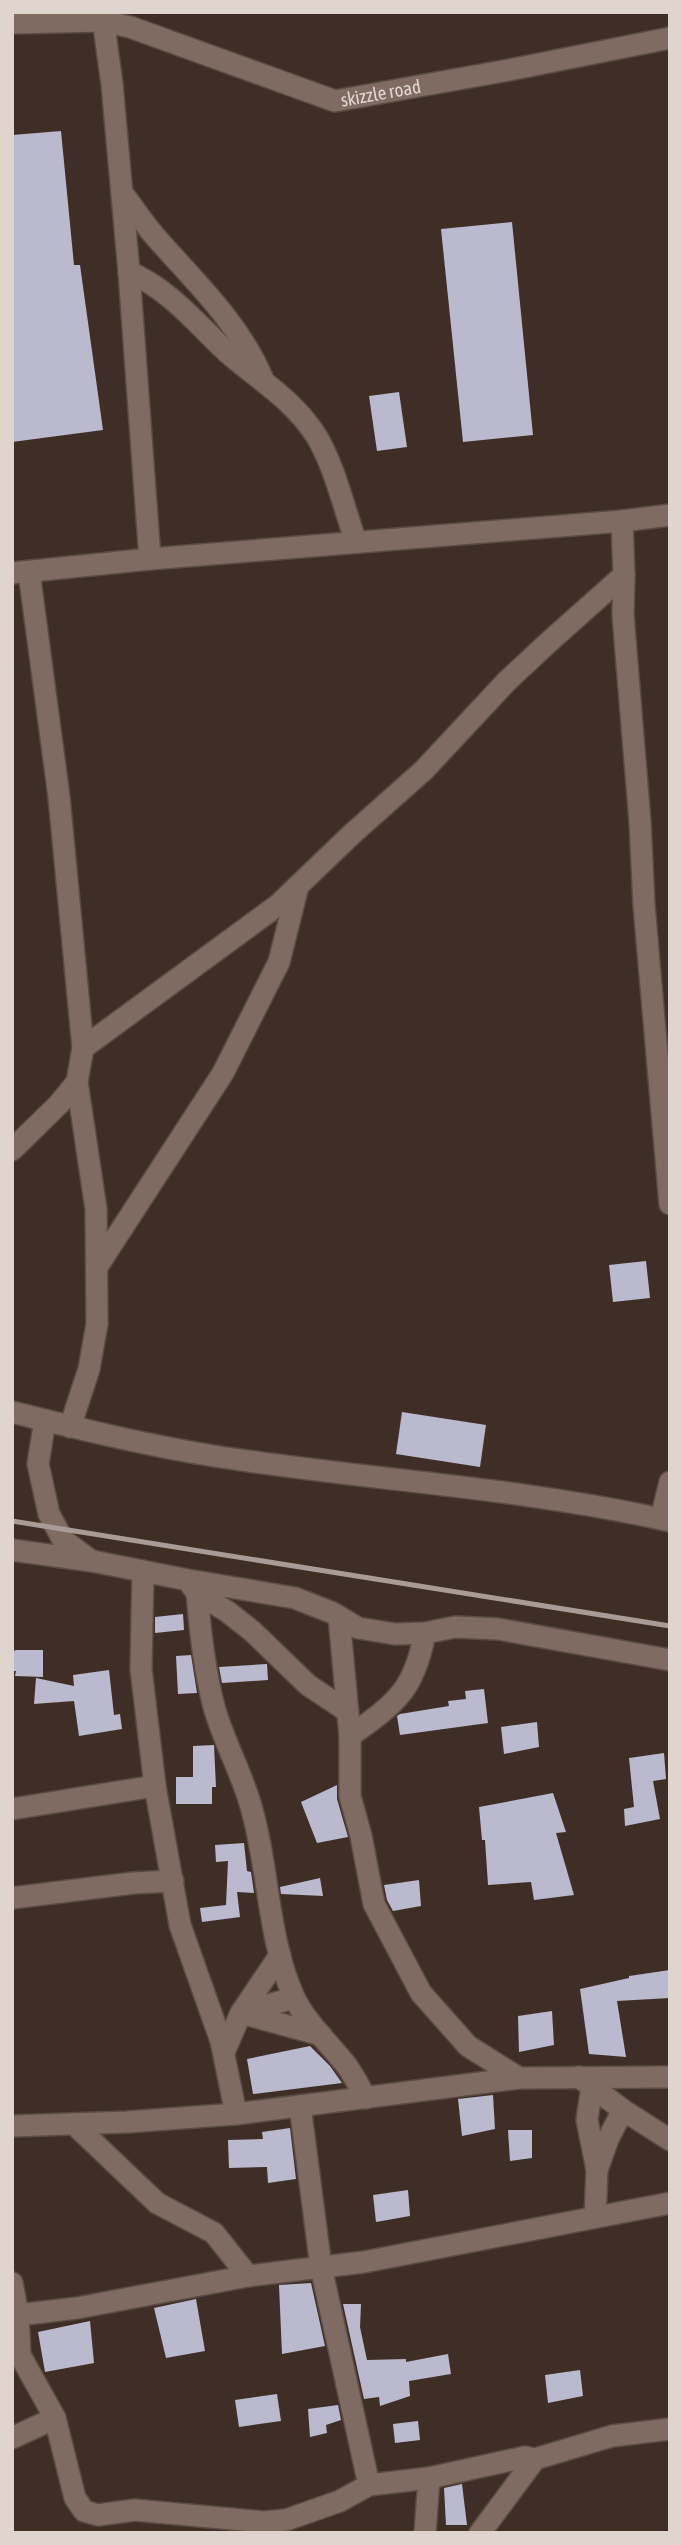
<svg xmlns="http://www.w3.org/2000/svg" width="682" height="2545" viewBox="0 0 682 2545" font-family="'Asap Condensed',sans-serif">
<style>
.building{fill:#bab9ce}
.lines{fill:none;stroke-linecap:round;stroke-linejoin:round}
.minor-casing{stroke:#5a4b44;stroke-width:24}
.minor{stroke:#7f6b61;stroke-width:21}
.rail{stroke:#a99b95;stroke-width:5}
.labels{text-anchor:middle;stroke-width:7;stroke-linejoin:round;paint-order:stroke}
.street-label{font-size:19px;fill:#e0d4cf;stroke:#35241c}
</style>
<rect width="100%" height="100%" fill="#3f2e26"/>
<!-- building -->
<g class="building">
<polygon points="61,131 74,265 80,265 103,430 12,442 12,135"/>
<polygon points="512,222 533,435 463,442 441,229"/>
<polygon points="399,392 407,447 377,451 369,396"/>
<polygon points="646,1261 650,1298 613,1302 609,1265"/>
<polygon points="402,1412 486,1425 480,1467 396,1454"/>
<polygon points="183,1614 184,1630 155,1633 155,1617"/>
<polygon points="16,1650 43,1650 43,1677 15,1676 16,1671 12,1671 12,1652"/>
<polygon points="191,1655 197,1693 178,1694 176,1656"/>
<polygon points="267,1664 268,1680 222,1683 219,1667"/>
<polygon points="109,1670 114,1715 120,1714 122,1729 79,1736 74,1701 34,1704 36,1678 74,1686 73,1675"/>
<polygon points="484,1689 488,1723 400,1735 397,1716 400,1714 449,1706 448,1701 466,1699 465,1691"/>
<polygon points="537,1722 539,1747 504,1754 501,1727"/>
<polygon points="214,1745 216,1787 212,1787 212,1804 176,1804 176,1777 193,1777 193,1746"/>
<polygon points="664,1753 666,1779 653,1781 660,1819 625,1826 624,1809 634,1807 629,1758"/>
<polygon points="337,1785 337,1799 348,1837 317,1843 301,1802"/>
<polygon points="553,1793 566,1832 556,1833 574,1895 534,1900 531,1882 488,1885 485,1840 482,1840 479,1807"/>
<polygon points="244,1843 247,1871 251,1872 254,1893 237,1892 240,1917 202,1922 200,1908 226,1905 228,1861 216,1862 215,1845"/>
<polygon points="320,1878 323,1896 281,1894 280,1887"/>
<polygon points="419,1880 421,1906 393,1911 387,1900 384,1885"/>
<polygon points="670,1970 670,1998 617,2001 626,2057 589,2054 580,1989 629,1978 629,1976"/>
<polygon points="552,2011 554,2045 519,2052 518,2016"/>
<polygon points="310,2046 330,2066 342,2083 253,2094 247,2059"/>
<polygon points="493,2095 495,2129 462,2136 458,2099"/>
<polygon points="290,2128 296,2179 268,2183 267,2167 229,2168 228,2140 263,2139 262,2132"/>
<polygon points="508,2130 532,2130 532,2158 510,2161"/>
<polygon points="408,2190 410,2216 376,2222 373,2195"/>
<polygon points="311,2283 325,2346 282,2354 279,2285"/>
<polygon points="196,2299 205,2351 166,2358 154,2308"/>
<polygon points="343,2304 361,2304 360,2327 367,2360 406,2359 406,2362 448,2354 451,2374 409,2381 410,2396 380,2406 379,2397 364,2399"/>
<polygon points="90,2321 94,2363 45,2372 38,2332"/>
<polygon points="580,2370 583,2396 548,2403 545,2375"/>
<polygon points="277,2394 281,2421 239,2427 235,2400"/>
<polygon points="338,2405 341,2420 326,2425 327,2433 310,2437 308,2409"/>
<polygon points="418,2421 420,2440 395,2443 393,2424"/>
<polygon points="462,2484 467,2525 446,2525 444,2488"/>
</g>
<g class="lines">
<defs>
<g id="minor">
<polyline points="102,12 112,84 129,272 150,559"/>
<path id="s1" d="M12 23 102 21 130 27 335 101 509 70 670 38"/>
<path d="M123 194C133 207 142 221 153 234 192 279 238 321 262 377"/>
<path d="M129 272C169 289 197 324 228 353 259 380 294 400 317 437 335 468 344 508 356 542"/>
<polyline points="622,521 624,575 623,615 640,822 644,905 670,1204"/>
<polyline points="29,572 59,797 83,1048 77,1082 96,1209 97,1324 89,1369 70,1427"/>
<polyline points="12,573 150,559 622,521 670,515"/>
<polyline points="83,1048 278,905 352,834 424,770 507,681 550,641 624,575"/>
<polyline points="12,1150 59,1104 77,1082"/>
<polyline points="97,1267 223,1073 279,962 298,886"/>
<path d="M12 1412C80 1429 145 1445 214 1456 366 1480 520 1487 670 1521"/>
<polyline points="45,1420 38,1464 49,1514 63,1540 90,1560"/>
<polyline points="661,1519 670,1482"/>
<polyline points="12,1550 92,1561 188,1580 295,1598 333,1613 358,1628 395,1634 425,1633 455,1627 498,1629 670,1660"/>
<polyline points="143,1571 141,1669 155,1786 180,1925 221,2041 236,2114"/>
<polyline points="191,1585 197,1593 228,1612 252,1631 308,1685 347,1711"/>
<path d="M197 1593C200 1630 204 1667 213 1703 222 1738 240 1769 250 1803 269 1865 267 1936 293 1995 305 2022 329 2043 347 2066 354 2076 360 2088 366 2098"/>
<polyline points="339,1617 350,1736 350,1796 361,1836 374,1904 421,1993 468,2046 519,2078"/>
<path d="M350 1736C396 1703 414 1691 425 1633"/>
<polyline points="12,1809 155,1786"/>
<polyline points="12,1898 133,1883 173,1881"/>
<polyline points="242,2012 294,1998"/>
<polyline points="241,2013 321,2035"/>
<polyline points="224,2052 241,2013 280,1955"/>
<polyline points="579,2077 623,2110 670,2140"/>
<polyline points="592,2086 587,2120 597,2170"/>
<polyline points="300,2106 321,2267 369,2485"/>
<polyline points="75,2125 157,2203 214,2233 248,2276"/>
<polyline points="12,2126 127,2122 236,2114 519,2078 670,2077"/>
<polyline points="595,2217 597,2170 608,2139 623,2110"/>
<polyline points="12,2283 18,2315 20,2355 55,2418 75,2498 84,2511 98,2515 135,2510 264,2522 286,2520 340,2501 369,2485 429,2478 525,2457 535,2459 612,2436 670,2429"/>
<polyline points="18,2315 77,2308 248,2276 364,2262 670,2203"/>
<polyline points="12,2438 55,2418"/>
<polyline points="425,2533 429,2478"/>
<polyline points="480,2533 535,2459"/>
</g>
</defs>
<!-- minor casing -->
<use href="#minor" class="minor-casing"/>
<!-- minor -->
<use href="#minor" class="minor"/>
<!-- rail -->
<polyline class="rail" points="12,1521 670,1626"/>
</g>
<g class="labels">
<!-- street labels -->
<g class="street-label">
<text dy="7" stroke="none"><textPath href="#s1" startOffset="383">skizzle road</textPath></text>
</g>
</g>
<!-- border -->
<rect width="682" height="2545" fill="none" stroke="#e0d4cf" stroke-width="28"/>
</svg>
